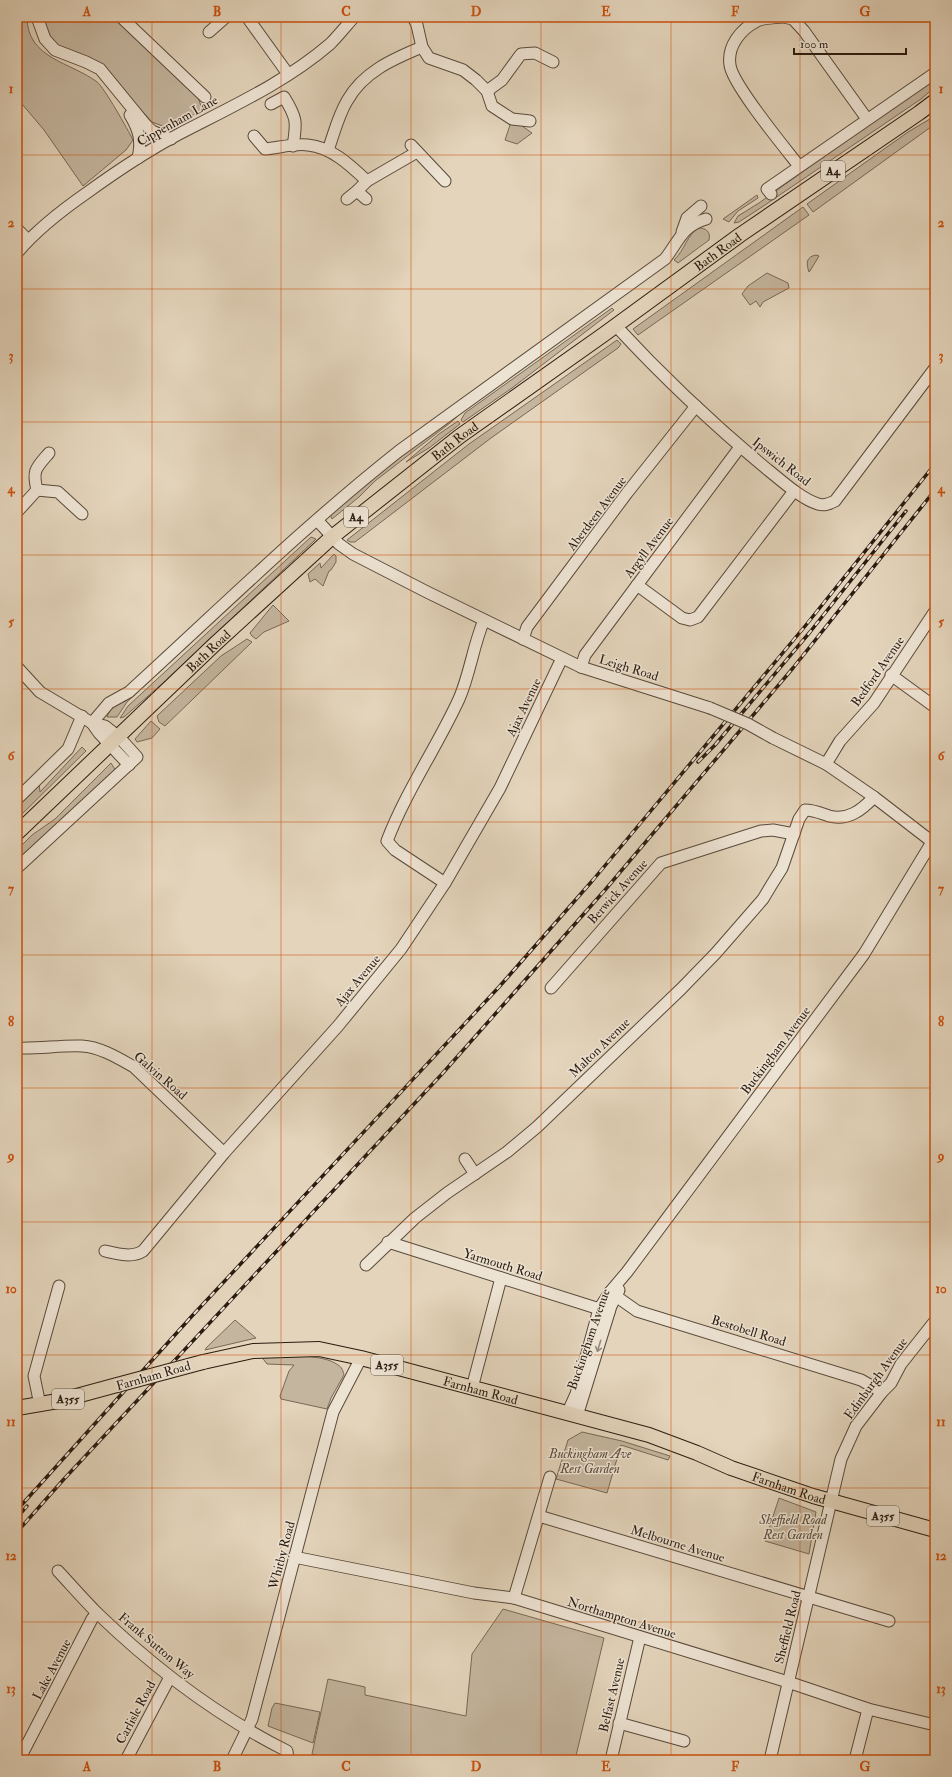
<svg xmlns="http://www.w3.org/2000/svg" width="952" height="1777" viewBox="0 0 952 1777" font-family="'IM FELL Double Pica',serif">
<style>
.green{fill:#c4b59e;stroke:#786857}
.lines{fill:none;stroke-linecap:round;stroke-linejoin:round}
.minor-casing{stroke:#594a3b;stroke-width:13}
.major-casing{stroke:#2b1c10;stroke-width:16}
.minor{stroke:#ede3d3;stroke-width:11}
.major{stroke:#e3d4bb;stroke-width:14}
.rail-casing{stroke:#2b1c10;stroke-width:3.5}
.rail{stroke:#ede3d3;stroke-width:2;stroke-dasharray:6;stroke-linecap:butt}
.minor-bridge-casing{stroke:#594a3b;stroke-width:13;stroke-linecap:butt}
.major-bridge-casing{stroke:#2b1c10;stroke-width:16;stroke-linecap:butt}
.minor-bridge{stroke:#ede3d3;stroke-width:11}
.major-bridge{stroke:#e3d4bb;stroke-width:14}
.oneway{stroke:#96897b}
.grid{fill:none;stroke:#cc500d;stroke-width:1;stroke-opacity:0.55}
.labels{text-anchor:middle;stroke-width:3;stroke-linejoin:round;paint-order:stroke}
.shield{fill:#ede3d3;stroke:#65584a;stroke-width:1}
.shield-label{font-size:12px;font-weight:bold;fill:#2b1c10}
.street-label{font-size:13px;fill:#2b1c10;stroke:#ede3d3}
.park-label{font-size:13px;font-style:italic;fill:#594a3b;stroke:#ede3d3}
.neatline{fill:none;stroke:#cc500d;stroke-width:1.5}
.grid-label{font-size:13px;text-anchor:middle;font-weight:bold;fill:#cc500d}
</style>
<rect width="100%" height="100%" fill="#e3d4bb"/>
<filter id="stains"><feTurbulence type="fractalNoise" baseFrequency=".005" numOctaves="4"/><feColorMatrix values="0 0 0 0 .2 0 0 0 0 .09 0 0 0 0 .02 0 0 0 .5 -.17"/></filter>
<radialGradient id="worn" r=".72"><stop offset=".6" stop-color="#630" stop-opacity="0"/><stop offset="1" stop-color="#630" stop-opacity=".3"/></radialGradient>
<!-- green -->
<g class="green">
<path d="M17 17H27C27 59 71 62 97 82 104 87 128 130 133 140L126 150 83 186 44 130 22 104 17 101Z"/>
<polygon points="42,17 114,17 197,95 203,111 165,127 152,122 99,63 71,53 55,44 42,24"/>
<polygon points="935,77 935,87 921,99 762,207 739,222 734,223 738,216 759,203"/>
<polygon points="935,116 935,124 813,212 807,204 908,132"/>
<polygon points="512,119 532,133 517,144 505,140"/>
<polygon points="757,195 758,198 738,211 729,222 723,219"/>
<polygon points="803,207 809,215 638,335 633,329"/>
<path d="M699 228C706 228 711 232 709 240L678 263 674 260C685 250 687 234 699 228Z"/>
<path d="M816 255 819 256 810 271 809 272C806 263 806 257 816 255Z"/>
<polygon points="767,273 788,283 789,288 763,302 760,307 756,301 750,305 742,294 748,286"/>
<polygon points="612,308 614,310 512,388 463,422 461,420 465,413"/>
<polygon points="617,340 621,344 618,348 491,438 355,542 350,542 347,540 469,444"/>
<polygon points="462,412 450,423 375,481 359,497 332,519 330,514 378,473 451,417"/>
<polygon points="458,421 460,424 429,448 406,462 439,434"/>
<polygon points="311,537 316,539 163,683 124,717 120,718 128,706"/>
<polygon points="334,554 336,556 336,562 331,570 329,571 323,586 315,579 310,582 308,574 320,563 321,568"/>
<path d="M263 576 127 702 117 717H107C110 708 117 704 126 701L257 577Z"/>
<polygon points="273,605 289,621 264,632 256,639 252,636 250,633"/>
<polygon points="247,639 252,642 165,726 159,722 157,716 221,656"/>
<polygon points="151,721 160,729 152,738 137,742 135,739"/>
<polygon points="82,747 86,751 17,819 17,805 39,783 40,792"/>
<polygon points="111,763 116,771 17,866 17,850 32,835 55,819"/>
<polygon points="235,1320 256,1338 205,1350 206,1348"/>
<path d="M261 1356C280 1356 323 1353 338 1365 342 1367 343 1371 344 1375L331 1398 327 1409 281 1399 280 1396 289 1371 294 1365 267 1364Z"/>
<polygon points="582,1432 622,1441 670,1456 668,1460 621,1445 607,1493 556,1479 568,1440"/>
<polygon points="779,1498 816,1512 809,1554 765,1541"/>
<polygon points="503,1609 604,1638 575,1760 339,1760 312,1754 328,1679 365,1687 365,1695 466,1716 472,1654"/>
<polygon points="275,1703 320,1712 313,1743 268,1726 272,1708"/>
</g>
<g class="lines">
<defs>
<g id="minor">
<polyline points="37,17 45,39 55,50 86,62 100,69 145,124 152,131 171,139"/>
<polyline points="121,17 205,97"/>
<polyline points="247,17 288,74"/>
<polyline points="413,17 417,25 422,47 429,58 463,70 476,80 487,91 492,106 512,119 530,121"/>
<path d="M781 17C773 18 763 18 757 21 741 29 727 46 730 65 732 84 785 148 799 166"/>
<polyline points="783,17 793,19 804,31 867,119"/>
<polyline points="209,32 226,17"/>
<polyline points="487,91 502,80 521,54 535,53 553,62"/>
<path d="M271 104 284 97C297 118 297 122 293 146"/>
<path d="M130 115C139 130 142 141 138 158"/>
<path d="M254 136 265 149C278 148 294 143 308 145 331 147 350 165 367 181"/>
<polyline points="411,145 445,181"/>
<path d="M328 150C334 134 338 116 347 101 363 72 393 59 422 47"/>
<polyline points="357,191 366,199"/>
<polyline points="771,194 767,189 935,73"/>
<polyline points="347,199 357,191 367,181 417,152"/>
<polyline points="17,229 28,240"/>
<polyline points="682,232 687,218 701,206"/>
<path d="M17 253C37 229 62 210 88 192 117 171 147 151 179 134 231 107 286 82 330 44 338 36 346 26 354 17"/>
<path d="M616 326C663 377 714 425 768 470 781 480 801 499 818 504 824 506 829 504 835 501L935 368"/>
<polyline points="37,490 58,492 82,514"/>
<path d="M37 490C32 470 36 468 49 453"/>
<polyline points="17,512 37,490"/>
<polyline points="317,520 339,544 353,554 427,592 581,667 710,708"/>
<polyline points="637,585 682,618 690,620 698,617 794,491"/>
<polyline points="523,639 527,627 627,493 696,406"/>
<polyline points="17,667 40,692 92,723 105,726 119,737 137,757 17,868"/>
<polyline points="581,667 585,655 740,447"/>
<polyline points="891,675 935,707"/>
<path d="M92 723 109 703 129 692C218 611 304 526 399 451L665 259C679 241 682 226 706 219"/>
<polyline points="92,723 99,733 129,765"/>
<polyline points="773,738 826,764 874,797 935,844"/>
<polyline points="826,764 840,741 874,703 935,611"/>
<polyline points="17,799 68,749 82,716"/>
<path d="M445 883 395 850 387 841C406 791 437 747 459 699 470 674 473 646 484 620"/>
<polyline points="551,988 661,863 761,831 773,830 794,834"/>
<path d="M17 1048C39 1049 61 1045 82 1046 100 1047 118 1058 134 1067L224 1153"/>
<polyline points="465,1159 475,1174"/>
<polyline points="388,1242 609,1312"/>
<path d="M105 1251C118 1254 132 1258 143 1251L224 1153 338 1026 401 949 445 883 500 788 562 658"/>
<path d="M366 1265 415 1218 447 1193 507 1152 537 1127 681 989 716 953 763 899 772 884 782 868 799 819 805 810C814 810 820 813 829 816 848 821 862 810 874 797"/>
<polyline points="610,1292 637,1311 861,1380 882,1392"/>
<polyline points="472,1388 501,1278"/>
<polyline points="40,1405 34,1376 59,1286"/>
<polyline points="567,1414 576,1394 599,1309 610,1292 627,1272 864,954 935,837"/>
<polyline points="577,1416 611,1306 619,1290"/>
<polyline points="539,1516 889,1621"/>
<polyline points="294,1557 474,1593 514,1598 788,1682 868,1709 935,1725"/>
<path d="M58 1571C71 1585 84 1600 97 1613 153 1667 217 1716 287 1751L288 1760"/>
<polyline points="514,1598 550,1477"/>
<polyline points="619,1723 684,1741"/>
<polyline points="19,1760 92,1619 97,1613"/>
<polyline points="126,1760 170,1677"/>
<polyline points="232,1760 252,1719 333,1412 361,1358"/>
<polyline points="611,1760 640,1637"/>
<polyline points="770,1760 841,1459 856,1426 882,1392 891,1383 901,1364 935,1321"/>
<polyline points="855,1760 868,1709"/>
</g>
<g id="major">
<path id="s1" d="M17 833 215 644 332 537 460 436 603 335 740 235 919 113 935 101"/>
<path id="s2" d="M203 1362 253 1351 319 1349 361 1358 649 1435 697 1453 731 1468 813 1496 935 1530"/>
<polyline points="17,1408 58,1401 117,1385"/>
</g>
</defs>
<!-- minor casing -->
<use href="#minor" class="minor-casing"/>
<!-- major casing -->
<use href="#major" class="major-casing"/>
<!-- minor -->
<use href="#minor" class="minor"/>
<!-- major -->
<use href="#major" class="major"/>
<defs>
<g id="rail">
<polyline points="698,762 715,745 810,632 906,511"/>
<polyline points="17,1510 192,1316 499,987 593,880 806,625 935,464"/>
<polyline points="17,1518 27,1506"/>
<polyline points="17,1532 64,1479 442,1074 605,890 793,668 935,490"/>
</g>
</defs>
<!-- rail casing -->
<use href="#rail" class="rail-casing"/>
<!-- rail -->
<use href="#rail" class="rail"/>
<defs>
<polyline id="minor-bridge" points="710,708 748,724 773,738"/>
<polyline id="major-bridge" points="117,1385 203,1362"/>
</defs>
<!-- minor-bridge casing -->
<use href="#minor-bridge" class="minor-bridge-casing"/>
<!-- major-bridge casing -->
<use href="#major-bridge" class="major-bridge-casing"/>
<!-- minor-bridge -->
<use href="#minor-bridge" class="minor-bridge"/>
<!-- major-bridge -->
<use href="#major-bridge" class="major-bridge"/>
</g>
<!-- one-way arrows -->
<defs><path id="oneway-shaft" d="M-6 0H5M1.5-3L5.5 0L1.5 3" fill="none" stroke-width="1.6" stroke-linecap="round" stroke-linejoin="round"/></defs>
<use class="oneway" href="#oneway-shaft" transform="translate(599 1346) rotate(107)"/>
<!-- grid -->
<path class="grid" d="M152 17V1760M281 17V1760M411 17V1760M541 17V1760M671 17V1760M800 17V1760M17 155H935M17 289H935M17 422H935M17 555H935M17 689H935M17 822H935M17 955H935M17 1088H935M17 1222H935M17 1355H935M17 1488H935M17 1622H935"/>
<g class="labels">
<!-- shield labels -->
<g class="shield">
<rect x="821" y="161" width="24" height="20" rx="3"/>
<rect x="344" y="507" width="24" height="20" rx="3"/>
<rect x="371" y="1355" width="32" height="20" rx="3"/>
<rect x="52" y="1389" width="32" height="20" rx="3"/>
<rect x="867" y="1506" width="32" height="20" rx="3"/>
</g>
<g class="shield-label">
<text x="833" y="175">A4</text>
<text x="356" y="521">A4</text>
<text x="387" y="1369">A355</text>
<text x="68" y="1403">A355</text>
<text x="883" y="1520">A355</text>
</g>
<!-- street labels -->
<g class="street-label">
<text transform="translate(177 120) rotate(-29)" y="5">Cippenham Lane</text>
<text dy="5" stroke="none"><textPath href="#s1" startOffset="912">Bath Road</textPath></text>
<text dy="5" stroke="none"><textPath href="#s1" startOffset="588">Bath Road</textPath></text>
<text transform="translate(782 461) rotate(38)" y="5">Ipswich Road</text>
<text transform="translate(596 513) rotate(-53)" y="5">Aberdeen Avenue</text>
<text transform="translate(648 547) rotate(-53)" y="5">Argyll Avenue</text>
<text dy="5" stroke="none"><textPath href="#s1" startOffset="264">Bath Road</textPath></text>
<text transform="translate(629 667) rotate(17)" y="5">Leigh Road</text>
<text transform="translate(877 671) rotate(-55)" y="5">Bedford Avenue</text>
<text transform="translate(523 707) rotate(-64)" y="5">Ajax Avenue</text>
<text transform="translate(617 891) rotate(-48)" y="5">Berwick Avenue</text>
<text transform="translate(357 980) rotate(-50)" y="5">Ajax Avenue</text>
<text transform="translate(599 1047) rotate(-44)" y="5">Malton Avenue</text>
<text transform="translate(775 1050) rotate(-53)" y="5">Buckingham Avenue</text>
<text transform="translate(161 1075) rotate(41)" y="5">Galvin Road</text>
<text transform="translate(503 1264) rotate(17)" y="5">Yarmouth Road</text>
<text transform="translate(749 1330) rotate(17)" y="5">Bestobell Road</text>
<text transform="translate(588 1339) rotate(-71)" y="5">Buckingham Avenue</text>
<text transform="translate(153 1375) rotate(-16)" y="5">Farnham Road</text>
<text transform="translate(875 1378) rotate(-54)" y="5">Edinburgh Avenue</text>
<text dy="5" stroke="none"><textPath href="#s2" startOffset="284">Farnham Road</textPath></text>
<text dy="5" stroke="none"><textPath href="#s2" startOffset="608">Farnham Road</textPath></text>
<text transform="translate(678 1543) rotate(17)" y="5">Melbourne Avenue</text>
<text transform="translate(281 1555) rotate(-75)" y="5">Whitby Road</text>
<text transform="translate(622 1617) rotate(17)" y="5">Northampton Avenue</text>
<text transform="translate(787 1627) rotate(-76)" y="5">Sheffield Road</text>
<text transform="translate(157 1645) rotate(40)" y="5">Frank Sutton Way</text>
<text transform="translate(51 1669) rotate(-62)" y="5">Lake Avenue</text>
<text transform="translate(611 1695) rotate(-77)" y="5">Belfast Avenue</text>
<text transform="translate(135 1712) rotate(-62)" y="5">Carlisle Road</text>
</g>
<!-- park labels -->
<g class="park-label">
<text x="590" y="1458">Buckingham Ave<tspan x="590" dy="15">Rest Garden</tspan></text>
<text x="793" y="1524">Sheffield Road<tspan x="793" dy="15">Rest Garden</tspan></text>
</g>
</g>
<!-- margin -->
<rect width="952" height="1777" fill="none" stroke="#e3d4bb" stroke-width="44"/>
<!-- scale -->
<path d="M794 48v6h112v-6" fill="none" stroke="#2b1c10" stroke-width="2"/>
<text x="800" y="48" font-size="12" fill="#2b1c10" stroke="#ede3d3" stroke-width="3" paint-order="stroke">100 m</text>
<rect x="22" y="22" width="908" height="1733" class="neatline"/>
<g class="grid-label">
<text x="87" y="16">A</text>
<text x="217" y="16">B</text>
<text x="346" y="16">C</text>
<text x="476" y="16">D</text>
<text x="606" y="16">E</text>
<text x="735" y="16">F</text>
<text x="865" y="16">G</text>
<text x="11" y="93">1</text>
<text x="941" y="93">1</text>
<text x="11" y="227">2</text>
<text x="941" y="227">2</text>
<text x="11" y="360">3</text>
<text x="941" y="360">3</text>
<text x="11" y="493">4</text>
<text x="941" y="493">4</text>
<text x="11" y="626">5</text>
<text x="941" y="626">5</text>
<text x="11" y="760">6</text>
<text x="941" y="760">6</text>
<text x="11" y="893">7</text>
<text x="941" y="893">7</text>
<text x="11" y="1026">8</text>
<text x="941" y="1026">8</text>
<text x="11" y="1160">9</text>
<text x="941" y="1160">9</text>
<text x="11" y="1293">10</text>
<text x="941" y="1293">10</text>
<text x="11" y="1426">11</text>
<text x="941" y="1426">11</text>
<text x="11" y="1560">12</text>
<text x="941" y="1560">12</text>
<text x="11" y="1693">13</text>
<text x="941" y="1693">13</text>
<text x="87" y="1771">A</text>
<text x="217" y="1771">B</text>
<text x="346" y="1771">C</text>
<text x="476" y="1771">D</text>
<text x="606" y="1771">E</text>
<text x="735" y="1771">F</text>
<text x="865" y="1771">G</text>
</g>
<rect width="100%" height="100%" filter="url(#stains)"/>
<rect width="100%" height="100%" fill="url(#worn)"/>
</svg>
